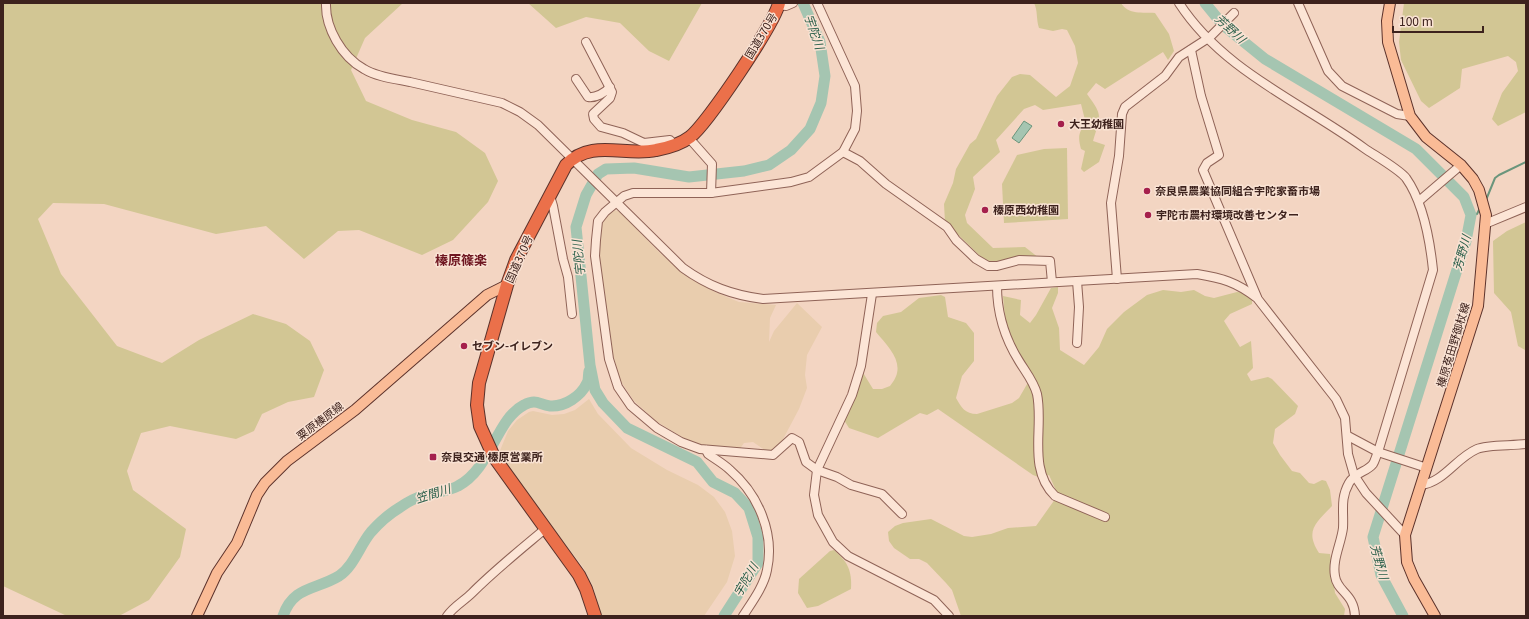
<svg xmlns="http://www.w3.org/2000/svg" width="1529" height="619" viewBox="0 0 1529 619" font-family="Georgia,'Noto Sans JP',serif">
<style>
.farmland{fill:#e9cdae}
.green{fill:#d2c694}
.water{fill:#a5c5b1;stroke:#6a957c}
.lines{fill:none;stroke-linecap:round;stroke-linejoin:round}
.stream{stroke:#6a957c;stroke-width:2}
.river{stroke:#a5c5b1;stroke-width:11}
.minor-casing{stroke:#8f6357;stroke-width:10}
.major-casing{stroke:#5c322b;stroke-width:12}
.highway-casing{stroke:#5c322b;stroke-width:14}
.minor{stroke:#fce5d6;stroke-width:8}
.major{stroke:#fabb96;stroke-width:10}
.highway{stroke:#eb704a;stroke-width:12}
.poi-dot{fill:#a5204c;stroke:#f9e2d3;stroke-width:1.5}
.labels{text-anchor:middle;stroke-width:3;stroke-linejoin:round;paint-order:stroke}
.street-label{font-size:11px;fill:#3d221d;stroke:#f9e2d3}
.poi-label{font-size:11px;font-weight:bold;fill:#3d221d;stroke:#f9e2d3;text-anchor:start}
.water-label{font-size:12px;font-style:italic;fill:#2a5f4a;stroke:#f9e2d3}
.quarter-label{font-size:13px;font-weight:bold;fill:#6f1721;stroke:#f9e2d3}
</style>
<rect width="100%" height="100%" fill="#f3d5c2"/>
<!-- farmland -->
<g class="farmland">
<polygon points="612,209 620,212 659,252 688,277 715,292 739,302 776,305 770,318 769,342 774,331 797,303 822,327 807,355 805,375 807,388 799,409 781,443 769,453 753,442 744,443 739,450 706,446 685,439 656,421 634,401 620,380 613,355 597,253 600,225 606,214"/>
<polygon points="589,399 598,414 631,448 667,470 698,485 714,497 725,512 732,531 735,556 727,582 704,616 601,616 593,586 583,567 530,498 499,453 508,431 517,420 529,412 533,411 552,415 564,414 575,410"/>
</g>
<!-- green -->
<g class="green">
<polygon points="3,3 403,3 365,38 351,70 366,101 412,120 456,132 485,153 498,181 488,202 453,240 422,255 359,230 338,231 304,259 266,226 216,234 104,204 53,203 38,219 61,274 117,346 162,363 199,340 253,314 286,324 310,341 324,370 314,397 288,402 262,414 254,431 236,439 170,426 141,433 127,471 133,490 186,529 180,557 149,600 119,616 67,616 3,586"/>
<polygon points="528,3 702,3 669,61 649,51 620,23 586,17 556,28"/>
<path d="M1034 3H1121C1128 15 1143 12 1155 13L1169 34 1174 51 1168 60 1163 52 1105 89 1096 83 1087 94C1103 116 1101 115 1093 141L1105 145 1099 162 1084 172 1081 169 1085 151 1081 149C1078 138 1078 132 1086 124L1081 104 1043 110 1035 105 1024 109 996 140 1000 152 973 177 975 189 965 215 967 223 993 248 1025 247 1039 258 993 263 982 258 945 222 944 204 953 183 956 169 970 144 976 139 997 96 1012 77 1020 74 1030 75 1056 97 1070 86 1078 63 1075 46 1067 30 1062 29 1053 31 1039 28C1036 19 1038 11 1034 3Z"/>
<polygon points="1404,3 1526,3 1526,112 1498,126 1492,119 1502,93 1518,71 1516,62 1508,56 1462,69 1460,88 1429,108 1421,101 1401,60 1399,42"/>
<polygon points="1067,148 1068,219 1004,223 1002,184 1017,155 1044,149"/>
<polygon points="1526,222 1526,362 1525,350 1518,346 1511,312 1494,293 1493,241 1507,231"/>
<path d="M1058 287V293L1052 308 1059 328 1060 350 1084 365 1099 347 1107 329 1124 312 1147 295 1163 290 1181 292 1194 290 1205 296 1214 298 1237 292 1246 293 1252 299V304L1230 314 1224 321 1240 347 1251 341 1253 368 1247 374 1251 381 1268 377 1272 379 1298 406 1295 414 1275 429 1273 443 1280 455 1292 471 1300 473 1309 483 1314 484 1322 480 1326 481 1330 490 1332 506C1317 522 1304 530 1319 553L1330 554 1335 593 1345 609 1344 616H961L952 590 946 583 927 563 919 559H910L894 548 889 541 888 532 895 526 903 523 931 519 964 536 972 537 991 534 1008 528 1036 526 1058 495 1049 475 1041 478 1033 475 938 409 927 415 920 413 878 438 849 428 844 420 862 371 873 389H882L890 386C908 365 890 349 876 332L877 323 883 316 901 312 919 298 941 295 945 297 948 317 966 323 974 333V361L962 376 956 398C961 407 965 414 977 414L1012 403 1019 398 1030 379 1007 341 1003 296 1021 300 1020 315 1030 323 1036 315 1051 288Z"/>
<path d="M834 550C848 562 852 571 851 589L818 606 807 608 798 593 799 579 830 551Z"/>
</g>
<!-- water -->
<polygon class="water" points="1024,121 1032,126 1019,143 1012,138"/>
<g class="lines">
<!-- stream -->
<g class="stream">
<polyline points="1486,200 1495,178 1499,175 1526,162"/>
<polyline points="1471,215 1477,214 1480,208"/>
</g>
<!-- river -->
<g class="river">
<polyline points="1205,3 1223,25 1265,59 1416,149 1464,197 1471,215 1466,241 1373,537 1381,575 1403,616"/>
<path d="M283 616C293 586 316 590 339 576 354 566 360 545 371 532 379 523 389 514 399 508 406 503 417 497 426 495 436 492 449 491 458 486 491 469 496 419 524 405 537 398 539 405 550 406 565 407 581 396 587 383 589 380 588 375 589 371"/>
<polyline points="724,616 758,563 758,537 749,508 735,493 713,482 697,462 627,428 603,403 595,390 590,365 576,227 586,195 598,174 606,169 634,168 689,177 744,171 769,165 791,150 810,129 821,103 825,76 820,42 803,3"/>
</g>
<defs>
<g id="minor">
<path d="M326 3C325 28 342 57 364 69 377 77 395 79 410 82 441 89 472 96 502 103L520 112 538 125 683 268C708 286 732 295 763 299L1197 274C1222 278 1236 282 1257 298L1336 399 1345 418 1348 454 1354 475 1366 493 1405 535"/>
<polyline points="817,3 855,86 857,111 855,129 843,152 809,177 791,182 711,193 633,193 624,196 605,212 598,221 596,240 595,256 609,359 618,387 631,406 657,428 681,442 700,449 773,455 792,438 799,442 806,462 817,470 837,477 851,485 882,494 902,514"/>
<path d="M1179 3C1223 71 1301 102 1364 148 1374 155 1399 169 1406 178 1423 202 1430 241 1433 270L1378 452C1376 456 1375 461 1373 464 1367 472 1355 472 1349 483 1340 499 1344 511 1343 528 1341 544 1332 560 1335 576 1337 592 1354 593 1355 616"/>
<polyline points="1298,3 1328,71 1342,86 1397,114 1410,116"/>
<polyline points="778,5 786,6 793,3"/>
<polyline points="586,42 612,92 610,98 593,114 594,119 601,127 623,133 644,143 670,140 674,145"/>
<polyline points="1191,50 1201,96 1219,155 1207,163 1203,170 1257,297"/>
<path d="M576 79 588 97C596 98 605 93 610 87"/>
<polyline points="689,138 712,164 711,193"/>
<polyline points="843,152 860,161 886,184 947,227 956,240 976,259 988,266 997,266 1019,260 1050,261 1052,282"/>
<polyline points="550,196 553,206 563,259 568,277 572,314"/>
<polyline points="1419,201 1461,165"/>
<polyline points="1485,224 1526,207"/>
<polyline points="1117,279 1111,203 1119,156 1122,114 1125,107 1165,76 1179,57 1210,37 1234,13"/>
<polyline points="1077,281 1079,307 1077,343"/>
<path d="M997 286C997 314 1004 337 1019 361 1025 371 1034 382 1037 394 1044 427 1027 469 1055 496L1105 517"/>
<polyline points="872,294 861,366 852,395 817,470 814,495 818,515 833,542 848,556 934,600 949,616"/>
<polyline points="1348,436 1378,452 1427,468"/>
<path d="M706 450 708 454C715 459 724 464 730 470 758 494 775 533 767 570 764 586 752 602 743 616"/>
<path d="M1421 485C1444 482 1456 458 1477 449 1488 444 1512 446 1526 444"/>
<path d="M447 616C454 606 464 601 472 593 495 570 520 550 545 529"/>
</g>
<g id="major">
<polyline points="1390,3 1387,21 1388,42 1410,116 1426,137 1461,165 1473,179 1479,190 1486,215 1478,306 1405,535 1407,562 1414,579 1435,616"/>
<polyline points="197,616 217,573 237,543 257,495 265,483 287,461 355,410 487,295 507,285"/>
</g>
<path id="highway" d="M595 616 586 589 579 575 494 457 480 426 477 405 479 383 507 285 516 260 566 165C591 138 626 157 656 150 667 148 681 144 690 137 707 124 775 23 779 3"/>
</defs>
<!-- minor casing -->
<use href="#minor" class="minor-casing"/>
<!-- major casing -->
<use href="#major" class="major-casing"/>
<!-- highway casing -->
<use href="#highway" class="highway-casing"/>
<!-- minor -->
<use href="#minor" class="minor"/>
<!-- major -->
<use href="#major" class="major"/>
<!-- highway -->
<use href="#highway" class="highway"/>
</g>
<!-- markers -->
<g class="poi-dot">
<circle cx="1061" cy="124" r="4"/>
<circle cx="1147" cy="191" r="4"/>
<circle cx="985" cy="210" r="4"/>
<circle cx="1148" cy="215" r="4"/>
<circle cx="464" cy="346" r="4"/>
<rect x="429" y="453" width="8" height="8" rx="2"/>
</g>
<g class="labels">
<!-- street labels -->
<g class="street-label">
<text transform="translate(761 36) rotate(-59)" y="4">国道370号</text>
<text transform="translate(519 259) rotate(-66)" y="4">国道370号</text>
<text transform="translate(1453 345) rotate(-73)" y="4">榛原菟田野御杖線</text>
<text transform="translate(320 421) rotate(-37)" y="4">粟原榛原線</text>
</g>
<!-- poi labels -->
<g class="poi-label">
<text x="1069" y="128">大王幼稚園</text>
<text x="1155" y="195">奈良県農業協同組合宇陀家畜市場</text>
<text x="993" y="214">榛原西幼稚園</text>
<text x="1156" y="219">宇陀市農村環境改善センター</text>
<text x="472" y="350">セブン-イレブン</text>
<text x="441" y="461">奈良交通 榛原営業所</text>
</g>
<!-- water labels -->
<g class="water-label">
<text transform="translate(1230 29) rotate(43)" y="4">芳野川</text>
<text transform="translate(814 32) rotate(71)" y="4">宇陀川</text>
<text transform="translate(1462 253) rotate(-74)" y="4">芳野川</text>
<text transform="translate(579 258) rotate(-96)" y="4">宇陀川</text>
<text transform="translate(433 494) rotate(-18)" y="4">笠間川</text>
<text transform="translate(1379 562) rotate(74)" y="4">芳野川</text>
<text transform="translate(746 580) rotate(-60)" y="4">宇陀川</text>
</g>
<!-- quarter labels -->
<g class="quarter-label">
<text x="461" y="265">榛原篠楽</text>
</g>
</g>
<!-- border -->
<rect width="1529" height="619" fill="none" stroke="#3d221d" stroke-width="8"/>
<!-- scale -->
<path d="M1393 26v6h90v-6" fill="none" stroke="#3d221d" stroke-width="2"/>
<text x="1399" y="26" font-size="12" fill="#3d221d" stroke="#f9e2d3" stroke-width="3" paint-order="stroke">100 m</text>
</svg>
